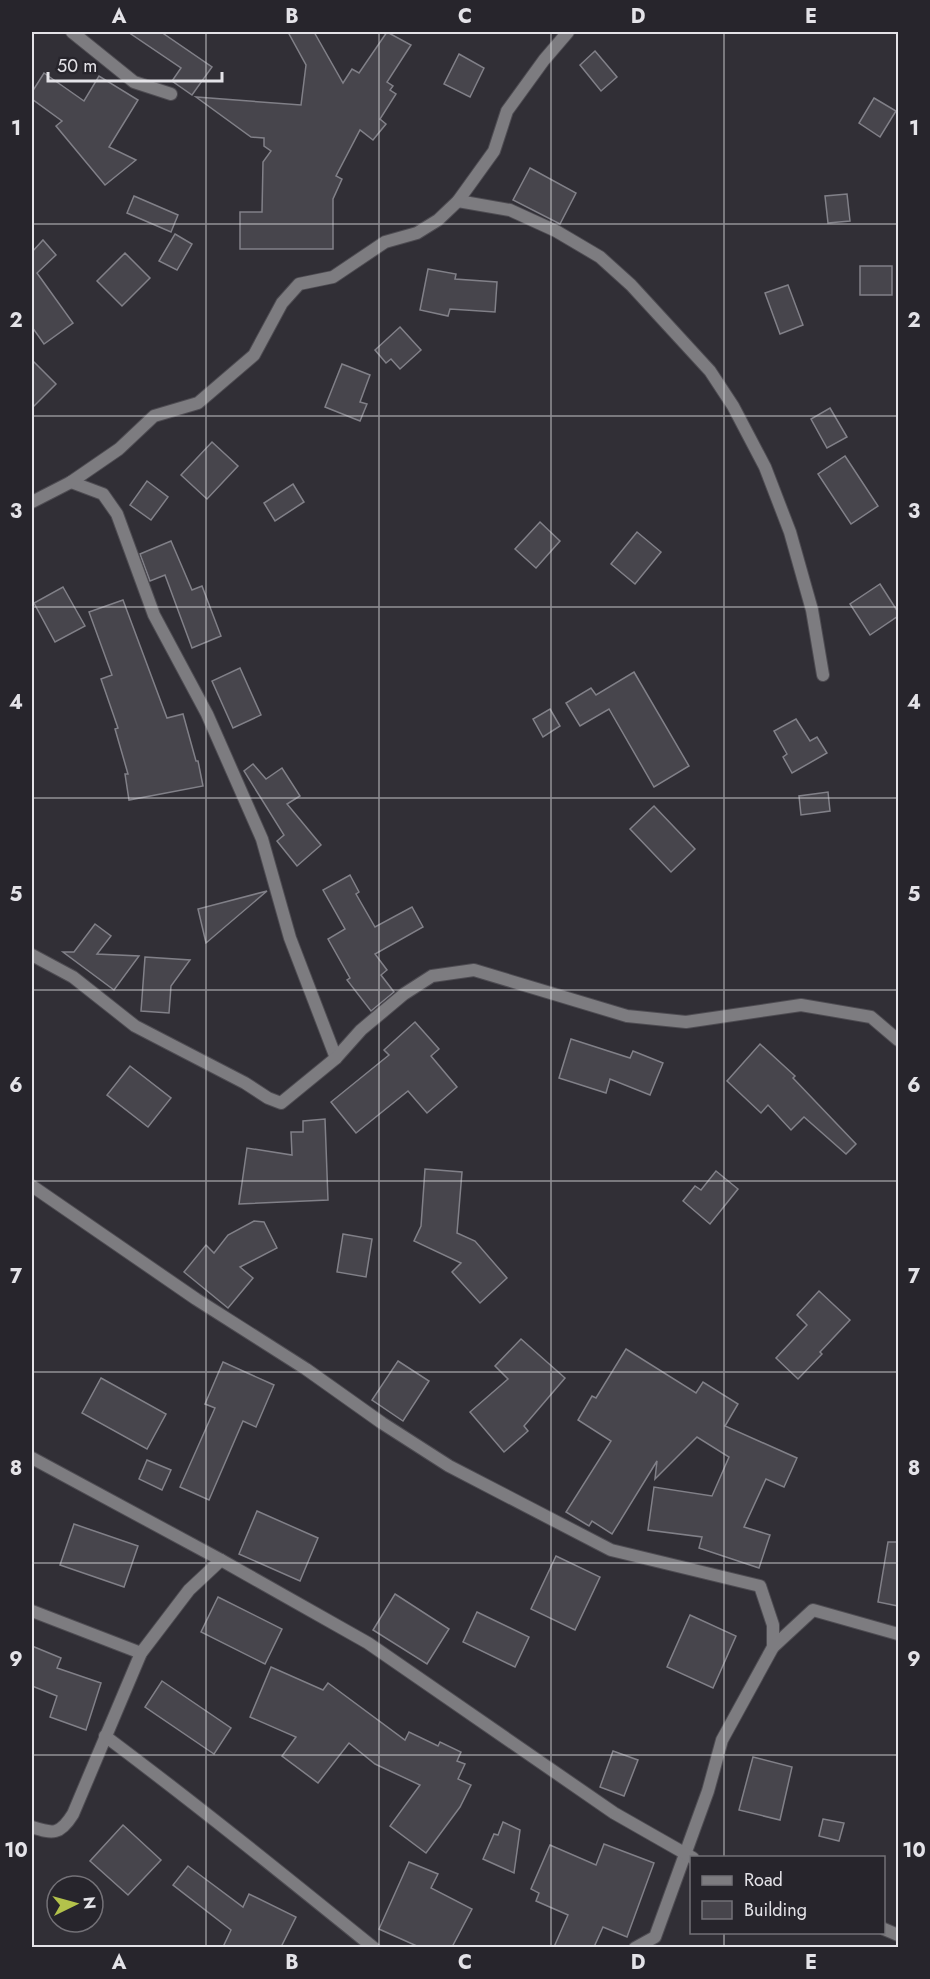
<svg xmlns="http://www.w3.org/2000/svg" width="930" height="1979" viewBox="0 0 930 1979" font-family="Jost,sans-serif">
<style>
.building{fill:#47454c;stroke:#818088;stroke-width:1.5}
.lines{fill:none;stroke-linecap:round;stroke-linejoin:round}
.street-casing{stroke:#4e4c52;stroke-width:14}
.street{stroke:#7d7c80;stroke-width:12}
.grid{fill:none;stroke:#e4e3e8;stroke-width:1.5;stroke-opacity:0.55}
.neatline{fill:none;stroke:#e4e3e8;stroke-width:2}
.grid-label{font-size:20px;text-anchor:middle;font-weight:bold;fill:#e4e3e8}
</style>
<rect width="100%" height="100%" fill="#312f36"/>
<!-- building -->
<g class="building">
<polygon points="128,32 161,32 212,67 192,95 172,81 181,68"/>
<polygon points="288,32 314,32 343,83 352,69 359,73 387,32 411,45 387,82 393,86 390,90 396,94 380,119 386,124 373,140 360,130 336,176 342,179 333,199 333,249 240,249 240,212 262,212 263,162 271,151 264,146 264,138 251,137 196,97 301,105 306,65"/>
<polygon points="595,51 617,77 601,91 580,65"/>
<polygon points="459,54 484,68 470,97 444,84"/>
<polygon points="44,73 84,101 99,76 138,100 109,147 136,160 105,185 56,126 62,121 32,99 32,92"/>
<polygon points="874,98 896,111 880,137 859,123"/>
<polygon points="530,168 576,193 560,224 513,200"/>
<polygon points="847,194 850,221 828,223 825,196"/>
<polygon points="134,196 178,215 171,232 127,213"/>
<polygon points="175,234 192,244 177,270 159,261"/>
<polygon points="43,240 56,255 37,273 73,323 44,344 32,327 32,252"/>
<polygon points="125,253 150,278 122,306 97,281"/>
<rect x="860" y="266" width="32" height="29"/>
<polygon points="428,269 456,274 455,279 497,282 495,312 450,309 448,316 420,310"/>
<polygon points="788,285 803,325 780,334 765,293"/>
<polygon points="400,327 421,350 400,369 391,359 386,363 375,350"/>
<polygon points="32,360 56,384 32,408"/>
<polygon points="342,364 370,375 360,402 367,404 360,421 325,407"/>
<polygon points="830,408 847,437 827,448 811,419"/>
<polygon points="212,442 238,466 207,499 181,475"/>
<polygon points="845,456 878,506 851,524 818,474"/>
<polygon points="147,481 168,497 151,520 130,505"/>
<polygon points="293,484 304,502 275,521 264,503"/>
<polygon points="540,522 560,541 536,568 515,549"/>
<polygon points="637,532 661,552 635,584 611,564"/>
<polygon points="171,541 192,590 202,586 221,636 192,648 165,575 150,581 140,554"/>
<polygon points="880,584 898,612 898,616 870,635 850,604"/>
<polygon points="63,587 85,626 55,642 34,603"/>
<polygon points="123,600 167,718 183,714 196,761 198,761 203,786 129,800 125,774 128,774 115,729 118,728 101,679 112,675 89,612"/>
<polygon points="240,668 261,715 233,728 212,681"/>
<polygon points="634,672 689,766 654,787 609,709 580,726 566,703 591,688 596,695"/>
<polygon points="550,709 560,726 543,737 533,719"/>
<polygon points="796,719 810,741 817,737 827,753 792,773 783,757 787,754 774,731"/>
<polygon points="253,764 266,779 282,768 300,796 287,804 321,845 297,866 277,841 284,835 244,771"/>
<polygon points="828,792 830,811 801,815 799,796"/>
<polygon points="654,806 695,849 671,872 630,829"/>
<polygon points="350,875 359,892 356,894 375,927 412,907 423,927 375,954 387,970 381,975 394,992 371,1011 347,980 350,978 328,939 345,929 323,890"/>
<polygon points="267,891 206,943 198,909"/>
<polygon points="95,924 111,936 97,954 139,956 114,990 63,952 74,952"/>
<polygon points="145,957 190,960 171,986 169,1013 141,1011"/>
<polygon points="415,1022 439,1049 431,1056 457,1087 427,1113 408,1091 356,1133 331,1102 389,1055 384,1050"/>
<polygon points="571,1039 630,1058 633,1051 663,1063 650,1095 610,1079 606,1093 559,1078"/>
<polygon points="760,1044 795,1076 793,1078 856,1144 846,1154 804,1117 791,1130 768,1105 761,1113 727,1081"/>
<polygon points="130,1066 171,1098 148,1127 107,1095"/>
<polygon points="325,1119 328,1200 239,1204 247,1148 292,1155 291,1132 303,1132 303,1121"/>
<polygon points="425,1169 462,1172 457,1233 475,1241 507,1278 480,1303 452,1272 461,1263 414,1241 421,1226"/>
<polygon points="716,1171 738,1189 710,1224 683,1201 695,1186 701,1190"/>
<polygon points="254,1221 264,1222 277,1248 240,1267 253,1278 228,1308 184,1272 206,1245 214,1253 228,1235"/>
<polygon points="343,1234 372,1239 366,1277 337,1272"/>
<polygon points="819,1291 850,1320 820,1352 822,1354 798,1379 776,1358 807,1325 797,1315"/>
<polygon points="521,1339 565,1378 524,1426 528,1431 504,1452 470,1412 508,1379 495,1366"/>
<polygon points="626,1349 696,1393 703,1382 738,1404 725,1426 797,1458 784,1487 766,1479 744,1527 770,1535 759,1568 699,1548 702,1537 648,1530 654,1487 712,1496 729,1457 697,1437 655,1479 657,1461 612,1534 592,1521 589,1526 566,1512 611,1441 578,1420 592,1396 596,1398"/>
<polygon points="398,1361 429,1381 403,1421 372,1400"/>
<polygon points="223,1362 274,1385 256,1427 243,1421 209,1500 180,1487 215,1408 205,1404"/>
<polygon points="101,1378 166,1414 147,1449 82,1413"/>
<polygon points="147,1460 171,1470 162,1490 139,1479"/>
<polygon points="257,1511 318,1538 300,1581 239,1554"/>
<polygon points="74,1524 138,1546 124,1587 60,1565"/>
<polygon points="888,1542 898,1542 898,1606 878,1602"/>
<polygon points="556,1556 600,1577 575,1630 531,1609"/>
<polygon points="395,1594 449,1629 427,1664 373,1630"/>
<polygon points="218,1597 282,1629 265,1664 201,1632"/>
<polygon points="477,1612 529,1637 515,1667 463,1642"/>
<polygon points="690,1615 736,1636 713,1688 667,1667"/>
<polygon points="32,1646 61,1658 57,1668 101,1683 86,1730 50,1717 57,1696 32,1686"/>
<polygon points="271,1667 323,1690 328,1683 405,1740 409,1732 438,1746 440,1742 461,1752 457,1761 465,1764 458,1779 471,1785 460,1807 426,1853 390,1826 420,1785 375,1764 349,1743 318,1783 282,1756 296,1737 250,1717"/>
<polygon points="162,1681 231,1728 214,1754 145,1707"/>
<polygon points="613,1751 638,1760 624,1796 600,1787"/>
<polygon points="753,1757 792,1767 780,1820 739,1810"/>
<polygon points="823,1819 844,1823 839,1841 819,1836"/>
<polygon points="503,1822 520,1830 514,1873 483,1859 494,1834 498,1835"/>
<polygon points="123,1825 161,1860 128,1895 90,1861"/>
<polygon points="604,1844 654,1863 627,1937 603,1927 594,1947 554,1947 568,1915 536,1901 539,1893 531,1889 550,1845 596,1865"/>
<polygon points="409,1862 438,1874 431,1888 472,1909 452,1947 419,1947 379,1929"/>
<polygon points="188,1866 243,1907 249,1894 296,1917 281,1947 223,1947 231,1930 173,1885"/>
</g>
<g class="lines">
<defs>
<g id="street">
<polyline points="72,32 134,82 171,94"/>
<polyline points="458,201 510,210 556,231 600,257 631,285 710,371 733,406 765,467 790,532 812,610 823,675"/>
<polyline points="71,482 103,494 117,514 154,615 207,714 262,839 290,938 336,1058"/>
<polyline points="32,502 71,482 119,449 154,416 198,403 254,355 282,303 299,284 333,277 385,242 417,233 438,220 458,201 494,151 507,111 544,60 568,32"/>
<polyline points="32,955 73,977 135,1026 245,1083 268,1098 281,1103 336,1058 361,1030 404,994 432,976 474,970 627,1016 686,1022 801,1005 871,1017 898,1040"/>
<polyline points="32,1186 196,1299 306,1369 382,1423 449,1466 611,1550 760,1586 773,1625 773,1647 722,1740 708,1791 655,1937 635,1948"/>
<polyline points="32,1458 221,1560 368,1643 614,1813 693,1858"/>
<polyline points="32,1611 141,1653"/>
<polyline points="773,1647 813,1610 898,1634"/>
<path d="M105 1736C196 1804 285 1876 374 1948"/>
<path d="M32 1827C53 1834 60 1835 73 1814L141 1653 189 1590 221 1560"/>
<polyline points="884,1929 898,1935"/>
</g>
</defs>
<!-- street casing -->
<use href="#street" class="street-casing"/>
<!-- street -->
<use href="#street" class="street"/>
</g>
<!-- grid -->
<path class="grid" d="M206 32V1948M379 32V1948M551 32V1948M724 32V1858M32 224H898M32 416H898M32 607H898M32 798H898M32 990H898M32 1181H898M32 1372H898M32 1563H898M32 1755H898M724 1932V1948"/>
<!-- border -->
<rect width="930" height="1979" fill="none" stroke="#27252c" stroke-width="66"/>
<!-- legend -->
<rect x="690" y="1856" width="195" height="78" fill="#27252c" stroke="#737177" stroke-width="1.5"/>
<rect x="702" y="1876" width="30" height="9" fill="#7d7c80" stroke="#737177" stroke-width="1.5"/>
<text x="744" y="1886" font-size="18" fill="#e4e3e8">Road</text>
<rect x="702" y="1901" width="30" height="18" fill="#47454c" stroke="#737177" stroke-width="1.5"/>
<text x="744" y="1916" font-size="18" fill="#e4e3e8">Building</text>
<!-- north arrow -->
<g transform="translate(75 1904) rotate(85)"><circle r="28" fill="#27252c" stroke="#737177" stroke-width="1.5"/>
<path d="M0-4.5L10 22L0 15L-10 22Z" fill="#b3c24b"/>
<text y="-9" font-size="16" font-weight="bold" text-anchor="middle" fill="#e4e3e8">N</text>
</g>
<!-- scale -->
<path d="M48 72v9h174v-9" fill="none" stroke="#e4e3e8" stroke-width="3"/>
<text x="57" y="72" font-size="18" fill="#e4e3e8" stroke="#27252c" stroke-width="4.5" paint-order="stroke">50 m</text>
<rect x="33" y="33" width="864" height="1913" class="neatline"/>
<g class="grid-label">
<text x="119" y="23">A</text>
<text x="292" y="23">B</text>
<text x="465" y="23">C</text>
<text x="638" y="23">D</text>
<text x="811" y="23">E</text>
<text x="16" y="135">1</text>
<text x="914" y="135">1</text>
<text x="16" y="327">2</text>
<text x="914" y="327">2</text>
<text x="16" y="518">3</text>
<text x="914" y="518">3</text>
<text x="16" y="709">4</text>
<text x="914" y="709">4</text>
<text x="16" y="901">5</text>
<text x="914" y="901">5</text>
<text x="16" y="1092">6</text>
<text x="914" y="1092">6</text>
<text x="16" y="1283">7</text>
<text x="914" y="1283">7</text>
<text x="16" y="1475">8</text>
<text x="914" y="1475">8</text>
<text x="16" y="1666">9</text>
<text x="914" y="1666">9</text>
<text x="16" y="1857">10</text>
<text x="914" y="1857">10</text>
<text x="119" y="1969">A</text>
<text x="292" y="1969">B</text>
<text x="465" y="1969">C</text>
<text x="638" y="1969">D</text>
<text x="811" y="1969">E</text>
</g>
</svg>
